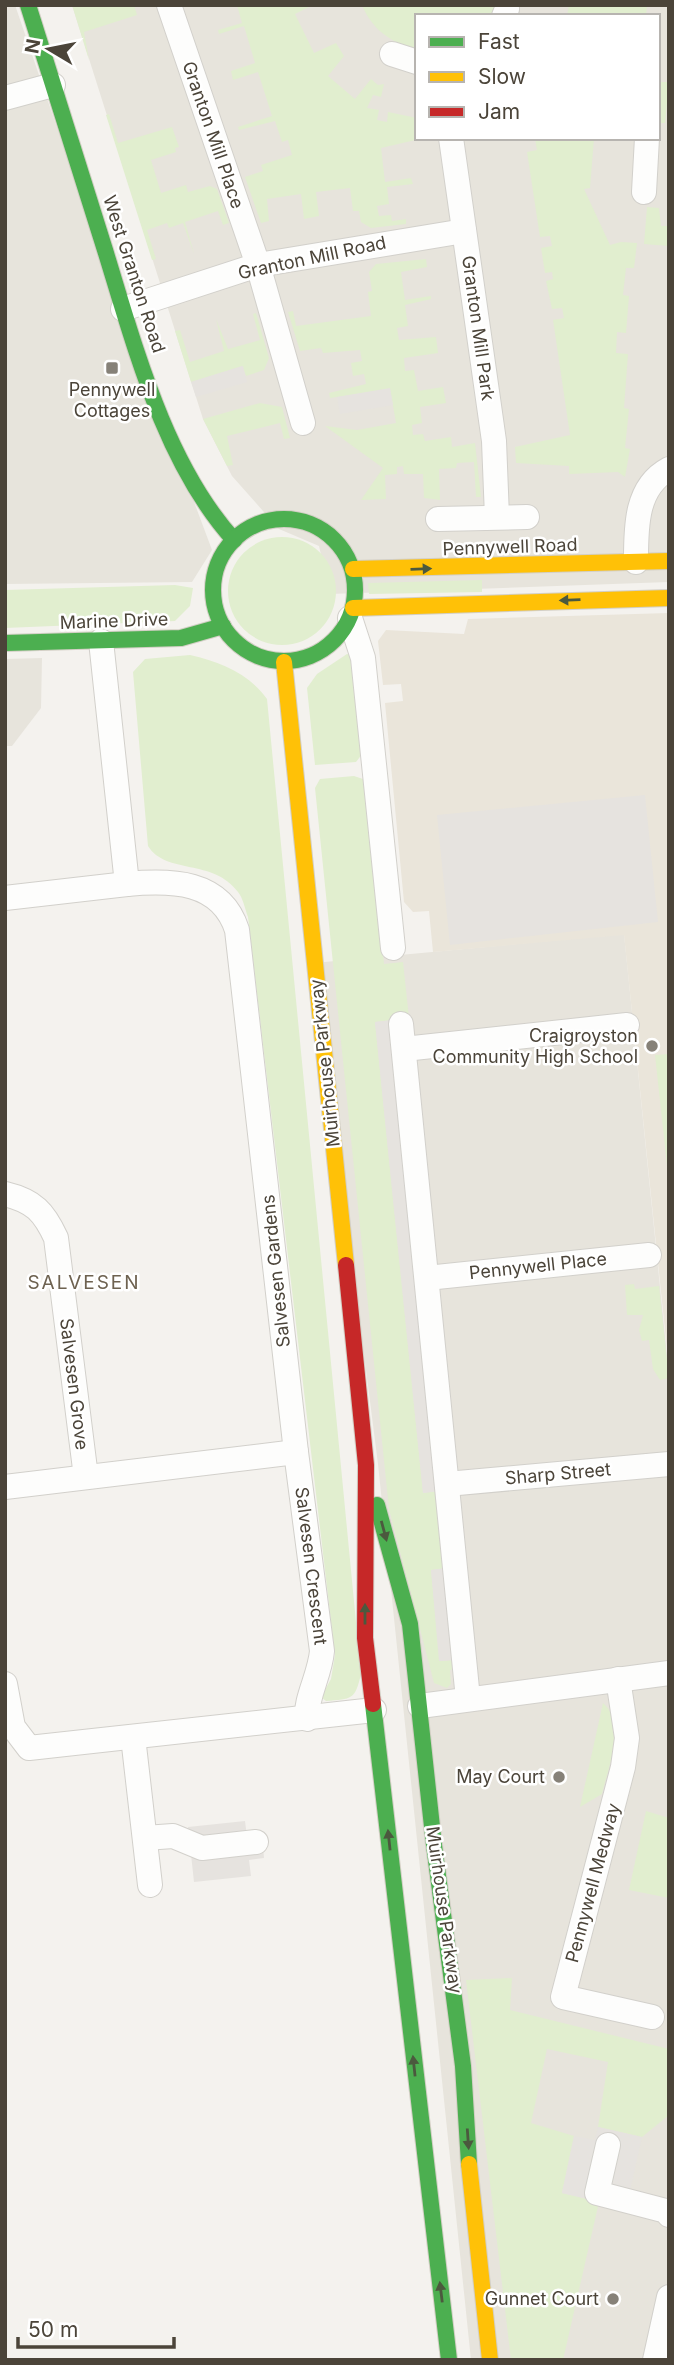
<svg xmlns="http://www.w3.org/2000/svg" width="674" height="2365" viewBox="0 0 674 2365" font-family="Inter,sans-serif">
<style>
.residential{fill:#e7e4dc;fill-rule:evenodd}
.education{fill:#eae5da}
.green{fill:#e1eecf}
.parking{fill:#e6e3df}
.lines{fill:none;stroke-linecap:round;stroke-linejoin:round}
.street-casing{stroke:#d2d0cb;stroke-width:26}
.fast-casing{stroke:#d3cfc5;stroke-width:18}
.slow-casing{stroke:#d3cfc5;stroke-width:18}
.jam-casing{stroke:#d3cfc5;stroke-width:18}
.street{stroke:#fdfdfc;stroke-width:24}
.fast{stroke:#4caf50;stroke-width:16}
.slow{stroke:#ffc107;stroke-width:16}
.jam{stroke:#c62828;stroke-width:16}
.oneway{fill:#4b593e}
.poi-dot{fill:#868178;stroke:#fff;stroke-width:2.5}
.labels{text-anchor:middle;stroke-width:5;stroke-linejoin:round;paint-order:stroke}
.street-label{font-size:18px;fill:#4b4439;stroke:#fff}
.poi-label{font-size:18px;fill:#4b4439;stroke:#fff;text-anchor:end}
.neighbourhood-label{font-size:19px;letter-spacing:2px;fill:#6e6250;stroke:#fff}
</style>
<rect width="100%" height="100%" fill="#f4f2ee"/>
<!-- residential -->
<g class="residential">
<polygon points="5,5 15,5 89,221 212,550 192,582 5,584"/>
<path d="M72 5H669V582L330 594 319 546 279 529 232 476 203 419ZM417 16H658V138H417Z"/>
<polygon points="42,658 41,708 12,746 5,746 5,659"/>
<polygon points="624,934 669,1375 669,2360 471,2360 378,1464 314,963"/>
</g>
<!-- education -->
<polygon class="education" points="669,613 669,1369 624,935 433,952 429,911 413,912 404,902 385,703 403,701 401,684 383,685 378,641 386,630 464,634 468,619"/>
<!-- green -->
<g class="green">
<polygon points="72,5 134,5 137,15 84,32 89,60"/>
<polygon points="237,5 313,5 295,14 314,53 336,43 344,56 328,76 355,99 371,79 378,85 384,84 381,97 373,95 367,108 379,110 377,120 387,122 388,112 417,118 417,138 424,138 381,148 385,182 411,178 413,184 387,187 389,204 377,206 379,216 391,215 392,221 406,219 406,224 371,228 361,222 359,211 353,211 350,188 316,192 319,216 304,219 301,194 267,199 269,221 261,223 245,177 263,171 261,165 292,155 288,140 282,142 275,121 239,130 238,127 272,116 258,72 233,80 231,71 255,63 244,26 219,34 218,30 242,23"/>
<path d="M362 5H495L490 16H417V50C392 43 372 30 362 5Z"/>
<polygon points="569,5 647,5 646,16 567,16"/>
<polygon points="661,82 669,82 665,123 659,123"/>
<polygon points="109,114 118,143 172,127 179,147 175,148 176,152 151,160 161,193 186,185 188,192 210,186 217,189 229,223 223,225 218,211 185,222 194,254 183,223 169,228 167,223 147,230 156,259 152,260 106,115"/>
<polygon points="525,138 594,138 590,188 584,189 610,245 621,242 637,243 634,268 626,268 623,295 629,296 626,333 617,332 616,353 628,354 624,408 629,409 625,448 630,449 625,477 618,472 569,474 569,466 516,463 515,447 570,435 553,320 564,318 562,308 552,309 546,281 553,279 552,272 545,273 541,248 552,246 550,236 540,237 527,152 537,150 535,139"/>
<polygon points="647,207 659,208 661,226 669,226 669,246 644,244"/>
<polygon points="426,259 427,267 401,272 405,300 431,296 431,299 405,305 408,326 397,328 399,340 436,337 438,353 404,358 405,371 414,370 418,391 443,387 446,403 420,407 422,423 412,425 413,435 423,434 425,441 451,437 452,447 475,443 481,497 476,497 474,462 457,463 456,468 439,469 440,500 424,498 423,474 404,474 403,466 397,467 397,474 385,475 386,499 361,500 383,468 325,426 357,430 396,423 390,389 330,398 329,393 366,384 364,374 353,376 351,363 362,361 360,350 323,353 321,348 300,351 288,312 293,311 296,326 371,316 368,292 372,291 369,272 376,264"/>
<polygon points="256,313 269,358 264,370 246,376 242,366 191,382 175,331 180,330 190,362 224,351 216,319 228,349 260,340 253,314"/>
<polygon points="260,403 282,407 290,438 284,439 280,423 227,436 233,465 227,466 203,419"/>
<circle cx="282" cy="591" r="54"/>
<polygon points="482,580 482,592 369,594 368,583"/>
<polygon points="175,585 193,588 190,606 175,621 5,628 5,590"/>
<polygon points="347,654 354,656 363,753 356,762 315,765 307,688 317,674"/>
<path d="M190 655C221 662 248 673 267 699L361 1674C355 1700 352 1699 326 1701L321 1697 331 1679 335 1655 248 917C245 909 243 898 238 892 213 858 166 875 148 846L133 672 145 659Z"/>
<polygon points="354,776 363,779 366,786 384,964 403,962 409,1018 375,1022 423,1493 439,1491 446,1568 431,1570 440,1661 454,1660 456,1669 450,1670 451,1684 447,1688 434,1683 389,1509 315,788 320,779"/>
<polygon points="669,1054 669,1184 655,1055"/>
<polygon points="634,1284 635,1289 659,1286 669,1378 660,1380 653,1369 649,1340 642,1341 639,1330 643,1315 627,1315 625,1285"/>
<path d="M603 1703C627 1723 608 1768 602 1794L580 1807Z"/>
<polygon points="646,1811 669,1818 669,1898 629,1890"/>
<polygon points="512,1978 510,2010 669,2049 669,2115 642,2137 598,2127 608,2062 547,2049 531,2123 574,2136 562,2193 599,2202 563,2360 511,2360 466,1980"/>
</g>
<!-- parking -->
<g class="parking">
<polygon points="243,366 247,382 196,397 191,382"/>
<polygon points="390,388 393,405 340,414 337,397"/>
<polygon points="645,795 658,922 450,945 437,815"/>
<polygon points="393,1020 439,1491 423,1493 375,1022"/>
<polygon points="446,1568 454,1660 439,1661 431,1570"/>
<polygon points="245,1821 247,1837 262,1835 264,1858 249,1860 251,1876 194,1882 188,1827"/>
<polygon points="598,2127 642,2137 626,2208 562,2193 574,2136 595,2140"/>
</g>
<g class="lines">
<defs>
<g id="street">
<polyline points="169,5 258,265 303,423"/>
<polyline points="504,16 507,9"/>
<polyline points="392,54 417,62"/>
<polyline points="5,98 53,85"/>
<polyline points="451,138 494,441 497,517"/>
<polyline points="644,192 647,138"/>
<polyline points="123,309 258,265 464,231"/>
<polyline points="438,519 527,517"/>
<path d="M636 562C636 529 635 487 669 469"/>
<polyline points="350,618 363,658 393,948"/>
<path d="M101 641 127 884C171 880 221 880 237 930L296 1452 322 1651C320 1675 305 1699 307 1719"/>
<polyline points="5,898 127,884"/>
<polyline points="401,1024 468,1699"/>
<polyline points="404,1049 627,1025"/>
<path d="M5 1194C34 1201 44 1212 56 1238L86 1477"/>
<polyline points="427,1278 649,1255"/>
<polyline points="447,1484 669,1464"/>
<polyline points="5,1487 296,1452"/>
<polyline points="618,1679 627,1738 623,1767 563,1997 652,2017"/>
<polyline points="5,1684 13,1727 29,1748 374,1710"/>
<polyline points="420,1706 669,1673"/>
<polyline points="133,1737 150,1885"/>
<polyline points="145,1838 173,1836 202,1848 256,1842"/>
<polyline points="608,2145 597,2193 666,2211 669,2215"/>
<polyline points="655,2360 669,2297"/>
</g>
<g id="fast">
<path d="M28 5C54 87 79 168 105 250 135 347 165 464 234 540"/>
<circle cx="284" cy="590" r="71"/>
<polyline points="5,643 181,638 223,626"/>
<polyline points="377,1505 410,1624 434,1845 463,2066 469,2164"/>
<polyline points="373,1704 449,2360"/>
</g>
<g id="slow">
<polyline points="353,569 669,561"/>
<polyline points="353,608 669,598"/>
<polyline points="284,662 346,1265"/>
<polyline points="469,2164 490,2360"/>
</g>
<polyline id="jam" points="346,1265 366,1465 365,1638 373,1704"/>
</defs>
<!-- street casing -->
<use href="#street" class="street-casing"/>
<!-- fast casing -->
<use href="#fast" class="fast-casing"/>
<!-- slow casing -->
<use href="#slow" class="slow-casing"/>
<!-- jam casing -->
<use href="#jam" class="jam-casing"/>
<!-- street -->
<use href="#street" class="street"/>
<!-- fast -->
<use href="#fast" class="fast"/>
<!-- slow -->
<use href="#slow" class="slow"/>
<!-- jam -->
<use href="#jam" class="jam"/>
</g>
<!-- one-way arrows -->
<defs><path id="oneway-solid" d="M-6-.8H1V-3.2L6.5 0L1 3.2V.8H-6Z" transform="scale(1.75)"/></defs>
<g class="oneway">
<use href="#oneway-solid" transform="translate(421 569) rotate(-2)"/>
<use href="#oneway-solid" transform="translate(570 600) rotate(178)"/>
<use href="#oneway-solid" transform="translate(384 1531) rotate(75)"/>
<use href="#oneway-solid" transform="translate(365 1614) rotate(-90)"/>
<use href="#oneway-solid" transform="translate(389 1840) rotate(-96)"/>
<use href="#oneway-solid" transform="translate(414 2066) rotate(-96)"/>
<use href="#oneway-solid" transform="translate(468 2139) rotate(86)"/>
<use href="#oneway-solid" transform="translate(441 2292) rotate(-97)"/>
</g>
<!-- markers -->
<g class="poi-dot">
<rect x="105" y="361" width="14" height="14" rx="3.5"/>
<circle cx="652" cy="1046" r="7"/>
<circle cx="559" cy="1777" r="7"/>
<circle cx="613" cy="2299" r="7"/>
</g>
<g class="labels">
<!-- street labels -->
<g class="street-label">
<text transform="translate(213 135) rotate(71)" y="6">Granton Mill Place</text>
<text transform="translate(312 258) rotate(-12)" y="6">Granton Mill Road</text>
<text transform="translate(134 274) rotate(72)" y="6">West Granton Road</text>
<text transform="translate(478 328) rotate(82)" y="6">Granton Mill Park</text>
<text transform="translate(510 547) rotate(-2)" y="6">Pennywell Road</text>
<text transform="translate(114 621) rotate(-2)" y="6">Marine Drive</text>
<text transform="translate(325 1063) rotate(-96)" y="6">Muirhouse Parkway</text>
<text transform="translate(538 1266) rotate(-6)" y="6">Pennywell Place</text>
<text transform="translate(276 1271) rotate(-96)" y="6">Salvesen Gardens</text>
<text transform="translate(74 1384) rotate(83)" y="6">Salvesen Grove</text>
<text transform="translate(558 1474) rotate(-5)" y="6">Sharp Street</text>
<text transform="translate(311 1566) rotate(83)" y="6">Salvesen Crescent</text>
<text transform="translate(593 1883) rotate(-75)" y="6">Pennywell Medway</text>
<text transform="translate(444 1910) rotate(82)" y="6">Muirhouse Parkway</text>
</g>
<!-- poi labels -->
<g class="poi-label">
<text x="112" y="396" text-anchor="middle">Pennywell<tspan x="112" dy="21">Cottages</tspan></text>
<text x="638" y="1042">Craigroyston<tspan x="638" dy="21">Community High School</tspan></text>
<text x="545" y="1783">May Court</text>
<text x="599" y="2305">Gunnet Court</text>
</g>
<!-- neighbourhood labels -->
<g class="neighbourhood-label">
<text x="84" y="1289">SALVESEN</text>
</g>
</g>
<!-- border -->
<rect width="674" height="2365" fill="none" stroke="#4b4439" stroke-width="14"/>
<!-- legend -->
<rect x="415" y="14" width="245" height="126" fill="#ffffff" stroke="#b7b4b0" stroke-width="2"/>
<rect x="429" y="37" width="35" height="10" fill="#4caf50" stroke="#b7b4b0" stroke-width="2"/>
<text x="478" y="49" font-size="21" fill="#4b4439">Fast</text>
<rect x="429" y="72" width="35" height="10" fill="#ffc107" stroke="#b7b4b0" stroke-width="2"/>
<text x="478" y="84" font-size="21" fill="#4b4439">Slow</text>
<rect x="429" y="107" width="35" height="10" fill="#c62828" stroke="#b7b4b0" stroke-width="2"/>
<text x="478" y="119" font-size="21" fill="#4b4439">Jam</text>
<!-- north arrow -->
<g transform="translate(49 49) rotate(280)" stroke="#ffffff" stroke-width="5" paint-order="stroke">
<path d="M0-5L12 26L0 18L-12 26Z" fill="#4b4439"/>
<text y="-10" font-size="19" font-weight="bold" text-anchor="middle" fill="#4b4439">N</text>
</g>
<!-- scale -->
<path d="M18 2337v10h156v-10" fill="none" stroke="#4b4439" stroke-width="3.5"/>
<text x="28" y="2337" font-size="21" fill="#4b4439" stroke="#ffffff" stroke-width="5" paint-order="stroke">50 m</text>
</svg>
